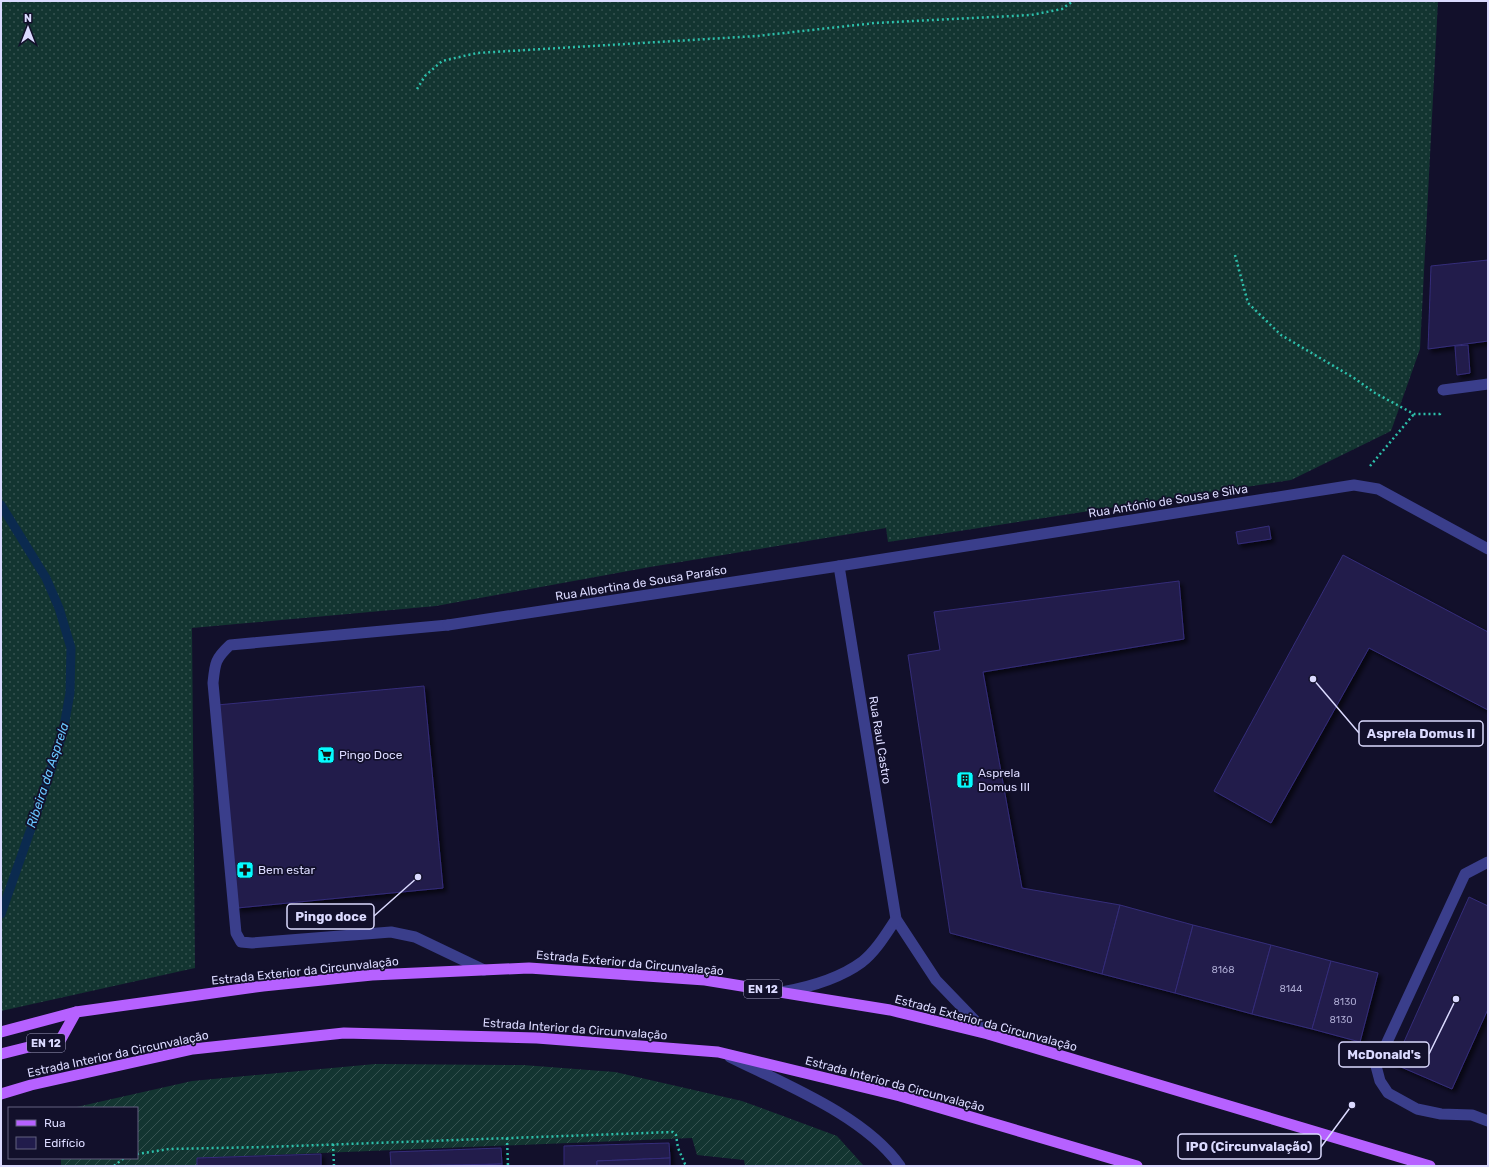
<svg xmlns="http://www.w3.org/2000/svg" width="1489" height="1167" viewBox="0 0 1489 1167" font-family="Rubik,sans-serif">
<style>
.grass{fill:url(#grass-dots)}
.garden{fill:url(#garden-furrows)}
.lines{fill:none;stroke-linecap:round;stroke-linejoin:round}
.stream{stroke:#0b2a4f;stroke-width:9}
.building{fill:#211c4c;stroke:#352d79;filter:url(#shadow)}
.path{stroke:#2dc0ab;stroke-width:2.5;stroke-dasharray:2 3;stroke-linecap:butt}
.service{stroke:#3a3e8b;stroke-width:11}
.minor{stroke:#3a3e8b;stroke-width:11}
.primary{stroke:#b661ff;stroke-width:11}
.labels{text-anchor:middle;stroke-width:3.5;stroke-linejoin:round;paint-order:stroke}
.number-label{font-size:10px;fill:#acaad2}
.shield{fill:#12102b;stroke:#9f9dbf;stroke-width:1}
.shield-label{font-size:11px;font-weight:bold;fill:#dbdaff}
.street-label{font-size:12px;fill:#dbdaff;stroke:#12102b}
.poi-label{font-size:12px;fill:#dbdaff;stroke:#12102b;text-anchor:start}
.water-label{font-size:13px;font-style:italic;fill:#68c6ff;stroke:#12102b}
.leader{fill:none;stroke:#dbdaff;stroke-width:1.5}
.callout-dot{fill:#dbdaff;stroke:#12102b;stroke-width:1.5}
.callout{fill:#12102b;stroke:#dbdaff;stroke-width:1.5}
.callout-label{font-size:13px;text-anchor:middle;font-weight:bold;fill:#dbdaff}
</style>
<defs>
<pattern id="grass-dots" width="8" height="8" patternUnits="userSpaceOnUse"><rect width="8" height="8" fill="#133531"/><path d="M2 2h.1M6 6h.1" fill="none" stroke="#355250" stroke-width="1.8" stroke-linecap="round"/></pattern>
<pattern id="garden-furrows" width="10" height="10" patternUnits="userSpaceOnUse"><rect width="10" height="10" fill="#133531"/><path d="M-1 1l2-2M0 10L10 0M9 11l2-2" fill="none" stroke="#355250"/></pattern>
<filter id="shadow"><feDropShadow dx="3.5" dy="3.5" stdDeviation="2" flood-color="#0009"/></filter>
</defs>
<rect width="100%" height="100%" fill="#12102b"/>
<!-- grass -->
<polygon class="grass" points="1,1 1438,1 1420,349 1391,431 1291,480 888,542 886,528 650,567 436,606 192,628 195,968 1,1011"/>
<!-- garden -->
<polygon class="garden" points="375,1064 523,1065 615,1072 742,1101 837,1136 864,1166 745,1166 744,1160 697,1155 692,1138 197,1158 197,1166 61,1166 61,1158 137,1158 137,1108 72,1108 192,1081"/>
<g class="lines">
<!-- stream -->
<polyline class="stream" points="1,505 46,578 59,608 71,648 70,693 63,732 41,800 1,914"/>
</g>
<!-- building -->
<g class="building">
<polygon points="1488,260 1488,341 1428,349 1431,266"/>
<polygon points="1468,345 1470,373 1457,375 1455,346"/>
<polygon points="1269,526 1271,539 1238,544 1236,532"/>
<polygon points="1343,555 1488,632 1488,710 1369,648 1271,823 1214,791"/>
<polygon points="1179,581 1184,639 983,672 1022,888 1120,905 1102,974 950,933 908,655 940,650 934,612"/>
<polygon points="424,686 443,888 237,908 217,705"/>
<polygon points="1469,897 1488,906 1488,1009 1452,1089 1394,1064"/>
<polygon points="1120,905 1193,925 1175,993 1102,974"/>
<polygon points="1193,925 1271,945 1252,1014 1175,993"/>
<polygon points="1271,945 1331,961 1312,1029 1252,1014"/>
<polygon points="1331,961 1378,973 1360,1042 1312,1029"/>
<polygon points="669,1143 670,1158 597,1161 597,1166 564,1166 564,1146"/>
<polygon points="501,1148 502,1164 391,1166 390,1152"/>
<polygon points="321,1154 321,1166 197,1166 197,1158"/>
<polygon points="670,1158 670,1166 597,1166 597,1161"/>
<polygon points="502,1164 502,1166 455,1166"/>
</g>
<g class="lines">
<!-- path -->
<g class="path">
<polyline points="417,89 425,76 442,61 477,53 757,36 875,23 1031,15 1062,9 1073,1"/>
<polyline points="1235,255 1248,303 1281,335 1354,378 1375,393 1414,414 1440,414 1440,411"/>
<polyline points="1370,466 1414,414"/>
<polyline points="507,1138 508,1166"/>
<polyline points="333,1144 334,1166"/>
<polyline points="137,1154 169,1149 266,1147 673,1132 676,1135 678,1148 685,1164 687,1166"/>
<polyline points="114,1166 124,1158"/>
</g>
<!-- service -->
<g class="service">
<path d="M448 625 230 645C215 659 215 663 213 683L236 933 241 942 252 943 391 932 415 937 484 970"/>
<polyline points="1488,862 1465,874 1376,1066 1380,1081 1388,1093 1417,1109 1441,1114 1472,1115 1488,1121"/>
</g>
<!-- minor -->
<g class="minor">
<polyline points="1443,390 1488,384"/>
<polyline points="839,566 896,919 936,980 988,1034"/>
<polyline points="448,625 839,566 1354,485 1378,489 1488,549"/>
<path d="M782 992C810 987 839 979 862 962 876 951 886 934 896 919"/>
<path d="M730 1057C784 1084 865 1116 900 1166"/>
</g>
<!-- primary -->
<g class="primary">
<polyline points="1,1032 76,1012 263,986 372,975 529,968 705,980 890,1010 988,1034 1430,1166"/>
<polyline points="1,1054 61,1039 76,1012"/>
<polyline points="1,1094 31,1085 193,1049 344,1033 537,1038 718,1052 900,1096 1137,1166"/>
</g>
</g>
<!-- icons -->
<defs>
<symbol id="supermarket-square" viewBox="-11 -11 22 22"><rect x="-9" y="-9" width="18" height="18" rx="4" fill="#06fbff" stroke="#12102b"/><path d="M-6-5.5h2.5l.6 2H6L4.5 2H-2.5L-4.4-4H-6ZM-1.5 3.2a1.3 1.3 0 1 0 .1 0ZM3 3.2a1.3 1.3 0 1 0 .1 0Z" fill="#111"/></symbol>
<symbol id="building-square" viewBox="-11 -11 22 22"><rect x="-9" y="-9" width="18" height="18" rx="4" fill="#06fbff" stroke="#12102b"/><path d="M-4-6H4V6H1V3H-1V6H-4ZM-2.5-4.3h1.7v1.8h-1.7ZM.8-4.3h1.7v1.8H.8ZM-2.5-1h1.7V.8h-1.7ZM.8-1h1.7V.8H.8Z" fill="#111"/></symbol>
<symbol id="pharmacy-square" viewBox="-11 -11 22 22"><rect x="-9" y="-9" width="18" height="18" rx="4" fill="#06fbff" stroke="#12102b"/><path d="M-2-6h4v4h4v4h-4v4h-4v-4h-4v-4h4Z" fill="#111"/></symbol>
</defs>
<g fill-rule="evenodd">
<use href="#supermarket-square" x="316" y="745" width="20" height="20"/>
<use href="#building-square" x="955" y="770" width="20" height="20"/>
<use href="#pharmacy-square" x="235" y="860" width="20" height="20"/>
</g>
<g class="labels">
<!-- number labels -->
<g class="number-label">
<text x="1223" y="973">8168</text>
<text x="1291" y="992">8144</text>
<text x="1345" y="1005">8130</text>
<text x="1341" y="1023">8130</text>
</g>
<!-- shield labels -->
<g class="shield">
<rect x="744" y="980" width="38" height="18" rx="3"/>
<rect x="27" y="1034" width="38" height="18" rx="3"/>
</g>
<g class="shield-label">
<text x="763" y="993">EN 12</text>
<text x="46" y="1047">EN 12</text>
</g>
<!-- street labels -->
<g class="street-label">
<text transform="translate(1168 501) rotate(-9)" y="4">Rua António de Sousa e Silva</text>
<text transform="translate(641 583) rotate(-9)" y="4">Rua Albertina de Sousa Paraíso</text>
<text transform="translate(880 740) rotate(81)" y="4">Rua Raul Castro</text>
<text transform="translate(630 963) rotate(5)" y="4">Estrada Exterior da Circunvalação</text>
<text transform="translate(305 971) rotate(-6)" y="4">Estrada Exterior da Circunvalação</text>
<text transform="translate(986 1023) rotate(15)" y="4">Estrada Exterior da Circunvalação</text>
<text transform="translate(575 1029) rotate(4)" y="4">Estrada Interior da Circunvalação</text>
<text transform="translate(118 1054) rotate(-12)" y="4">Estrada Interior da Circunvalação</text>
<text transform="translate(895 1084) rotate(15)" y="4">Estrada Interior da Circunvalação</text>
</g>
<!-- poi labels -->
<g class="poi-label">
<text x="339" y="759">Pingo Doce</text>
<text x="978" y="777">Asprela<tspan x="978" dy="14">Domus III</tspan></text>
<text x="258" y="874">Bem estar</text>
</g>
<!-- water labels -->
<g class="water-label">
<text transform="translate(47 775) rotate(-72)" y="5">Ribeira da Asprela</text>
</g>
</g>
<!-- callouts -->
<path class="leader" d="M1313 679L1359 733M418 877L374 916M1456 999L1429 1054M1352 1105L1321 1147"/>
<g class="callout-dot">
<circle cx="1313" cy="679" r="4"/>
<circle cx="418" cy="877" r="4"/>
<circle cx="1456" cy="999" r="4"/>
<circle cx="1352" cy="1105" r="4"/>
</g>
<g class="callout">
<rect x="1359" y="721" width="124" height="25" rx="4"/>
<rect x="287" y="904" width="87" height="25" rx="4"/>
<rect x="1339" y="1042" width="90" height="25" rx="4"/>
<rect x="1178" y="1134" width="143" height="25" rx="4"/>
</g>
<g class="callout-label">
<text x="1421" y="738">Asprela Domus II</text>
<text x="331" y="921">Pingo doce</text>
<text x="1384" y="1059">McDonald's</text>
<text x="1249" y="1151">IPO (Circunvalação)</text>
</g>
<!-- border -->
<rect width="1489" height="1167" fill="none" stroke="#dbdaff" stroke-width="4"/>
<!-- legend -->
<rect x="8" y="1107" width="130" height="52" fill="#12102b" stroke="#626180"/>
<rect x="16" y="1120" width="20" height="6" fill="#b661ff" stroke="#626180"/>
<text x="44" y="1127" font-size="12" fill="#dbdaff">Rua</text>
<rect x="16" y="1137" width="20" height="12" fill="#211c4c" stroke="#626180"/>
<text x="44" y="1147" font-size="12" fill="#dbdaff">Edifício</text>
<!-- north arrow -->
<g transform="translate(28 28)" stroke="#12102b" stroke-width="3" paint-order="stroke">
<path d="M0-3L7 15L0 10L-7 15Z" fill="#dbdaff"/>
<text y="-6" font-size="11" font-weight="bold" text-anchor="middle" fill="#dbdaff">N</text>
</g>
</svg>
